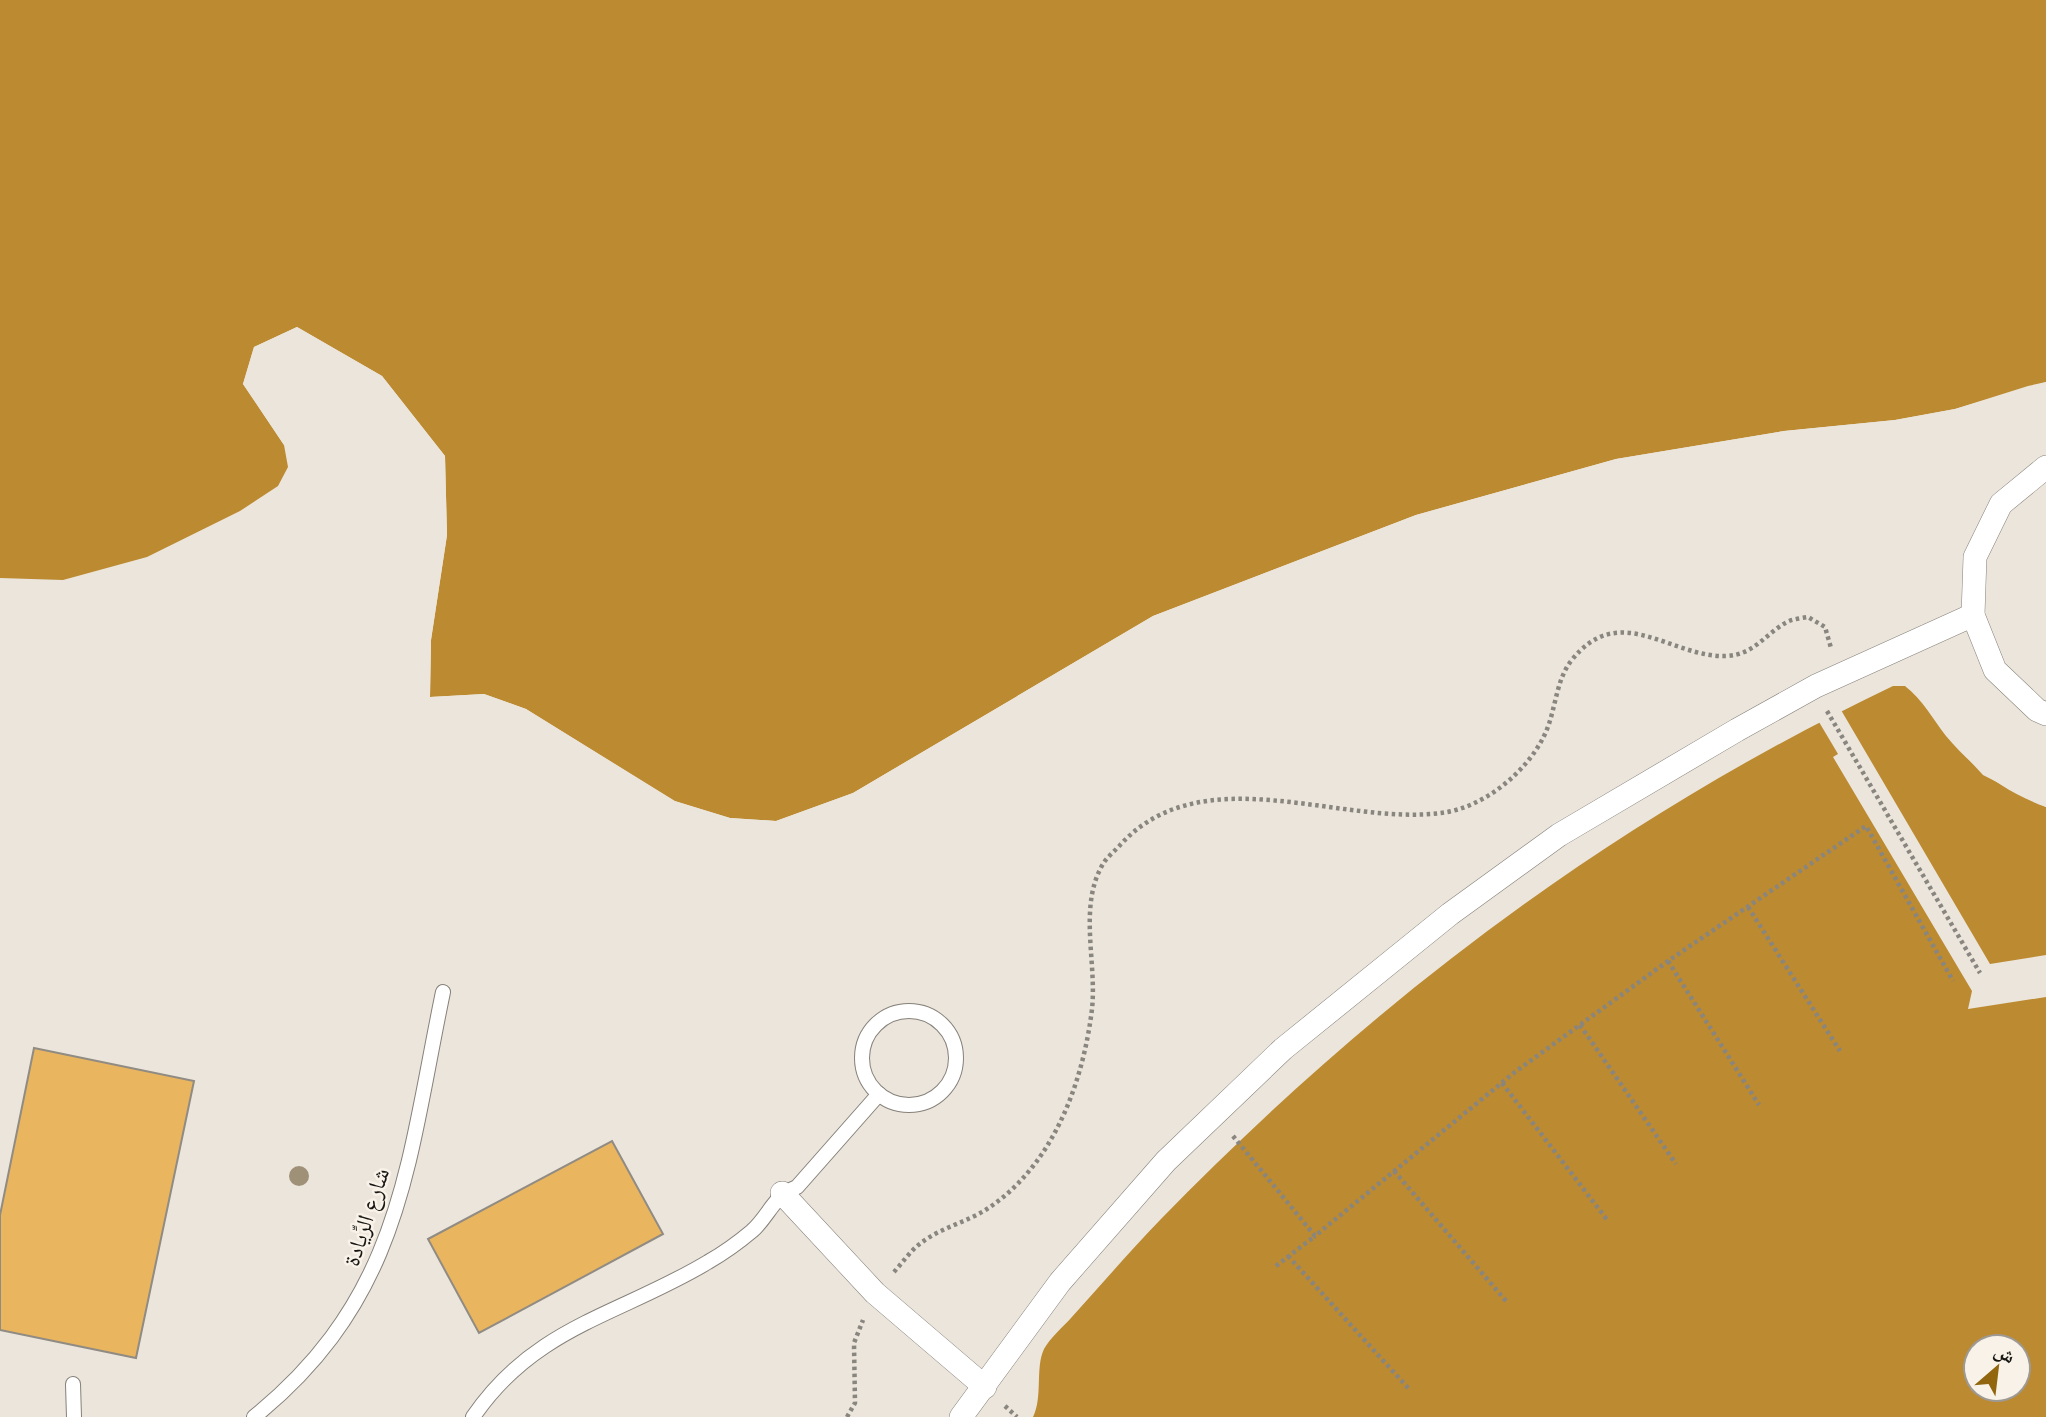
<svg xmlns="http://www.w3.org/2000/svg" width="2046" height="1417" viewBox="0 0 2046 1417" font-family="Roboto,'Noto Naskh Arabic',sans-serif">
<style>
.water{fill:#bc8a30;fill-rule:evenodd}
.pier{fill:#ebe5dc}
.building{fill:#e9b55f;stroke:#908b83;stroke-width:2}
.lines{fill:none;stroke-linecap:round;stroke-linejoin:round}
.service-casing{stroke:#868179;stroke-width:16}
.pedestrian-casing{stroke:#868179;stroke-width:24}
.path{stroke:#89857f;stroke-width:4.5;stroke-dasharray:3.5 3.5;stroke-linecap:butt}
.service{stroke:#fff;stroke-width:14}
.pedestrian{stroke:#fff;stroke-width:23}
.tree{fill:#9f9078}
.labels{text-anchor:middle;stroke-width:5;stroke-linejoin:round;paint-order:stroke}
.street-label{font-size:23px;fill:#181613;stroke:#f8f2e9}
</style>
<rect width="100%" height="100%" fill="#ebe5dc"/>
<!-- water -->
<g class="water">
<polygon points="0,0 2046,0 2046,382 1955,409 1895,420 1784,431 1616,459 1416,515 1153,616 853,793 776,821 730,818 675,801 526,709 484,694 430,697 431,640 447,535 445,456 382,376 297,327 254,347 243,384 284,445 288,467 278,486 240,511 147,557 63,580 0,578"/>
<path d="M1893 686H1905C1923 700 1932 718 1946 736 1974 769 2005 792 2046 807V1417H1033C1043 1397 1035 1368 1044 1349 1050 1338 1063 1327 1071 1318 1101 1285 1130 1251 1161 1219 1376 998 1614 819 1893 686ZM1976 1347H2018V1389H1976Z"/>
</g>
<!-- pier -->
<g class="pier">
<polygon points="297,327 382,376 445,456 447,535 431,640 430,697 484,694 526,709 674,801 730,818 776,821 853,793 1153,616 1416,515 1616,459 1784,431 1895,420 1955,409 2028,386 2046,382 2046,386 1956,413 1896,423 1785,434 1617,462 1417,519 1155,619 854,796 775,824 729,821 673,805 525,712 483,697 427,700 428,640 444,535 441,457 380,379 296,330 257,349 246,384 288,445 284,445 243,384 254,347"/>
<polygon points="1921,694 1949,733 1985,772 2046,804 2046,807 1983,775 1946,735 1918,696"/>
<polygon points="1841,710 1990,964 2046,955 2046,997 1968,1009 1972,991 1833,757 1838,754 1819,722"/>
</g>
<!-- building -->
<g class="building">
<polygon points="34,1048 194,1081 136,1358 0,1330 0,1215"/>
<polygon points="612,1141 663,1234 479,1333 428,1239"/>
</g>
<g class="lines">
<defs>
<g id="service">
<circle cx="909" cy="1058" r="47"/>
<polyline points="73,1384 74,1417"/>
<path d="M254 1417C402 1297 407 1165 443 992"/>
<path d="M473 1417C535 1326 620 1315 708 1262 722 1254 739 1242 752 1231 770 1215 772 1197 797 1187L879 1094"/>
</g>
<g id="pedestrian">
<polyline points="2046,467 2001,504 1975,557 1973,615 1995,670 2037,710 2046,714"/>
<polyline points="782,1193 875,1293 985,1387"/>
<polyline points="961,1417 1060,1282 1166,1161 1283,1049 1450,914 1559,835 1737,730 1816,686 1973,615"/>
</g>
</defs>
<!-- service casing -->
<use href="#service" class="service-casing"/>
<!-- pedestrian casing -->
<use href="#pedestrian" class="pedestrian-casing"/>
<!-- path -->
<g class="path">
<polyline points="1827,711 1980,973"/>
<polyline points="1748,907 1840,1051"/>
<polyline points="1668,961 1759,1105"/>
<polyline points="1580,1025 1676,1164"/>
<polyline points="1502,1083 1608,1221"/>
<polyline points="1233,1136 1315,1236 1515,1072 1668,961 1866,826 1953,981"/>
<polyline points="1394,1171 1506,1301"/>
<polyline points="1288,1256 1409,1389"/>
<polyline points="1276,1266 1315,1236"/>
<path d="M894 1272C903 1262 911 1250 921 1243 940 1228 967 1222 987 1209 1053 1166 1083 1083 1092 1009 1097 962 1078 906 1103 864 1107 857 1115 851 1121 844 1203 756 1339 826 1441 813 1483 808 1526 773 1544 736 1556 712 1555 682 1571 661 1619 599 1671 658 1726 656 1755 655 1765 633 1789 621 1794 619 1802 618 1808 617L1825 627 1831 648"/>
<polyline points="1005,1406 1017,1417"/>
<polyline points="847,1417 855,1403 854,1343 863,1320"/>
</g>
<!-- service -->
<use href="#service" class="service"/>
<!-- pedestrian -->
<use href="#pedestrian" class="pedestrian"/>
</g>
<!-- trees -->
<circle class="tree" cx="299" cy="1176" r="10"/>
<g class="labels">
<!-- street labels -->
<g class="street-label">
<text transform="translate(366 1217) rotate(-72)" y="8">شارع الرِّيادة</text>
</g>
</g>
<!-- north arrow -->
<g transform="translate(1997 1368) rotate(28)"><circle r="33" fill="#f8f2e9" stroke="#9e9a93" stroke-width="2"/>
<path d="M0-5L12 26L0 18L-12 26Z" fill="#91660f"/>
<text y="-10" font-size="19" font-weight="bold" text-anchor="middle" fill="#181613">ش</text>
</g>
</svg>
